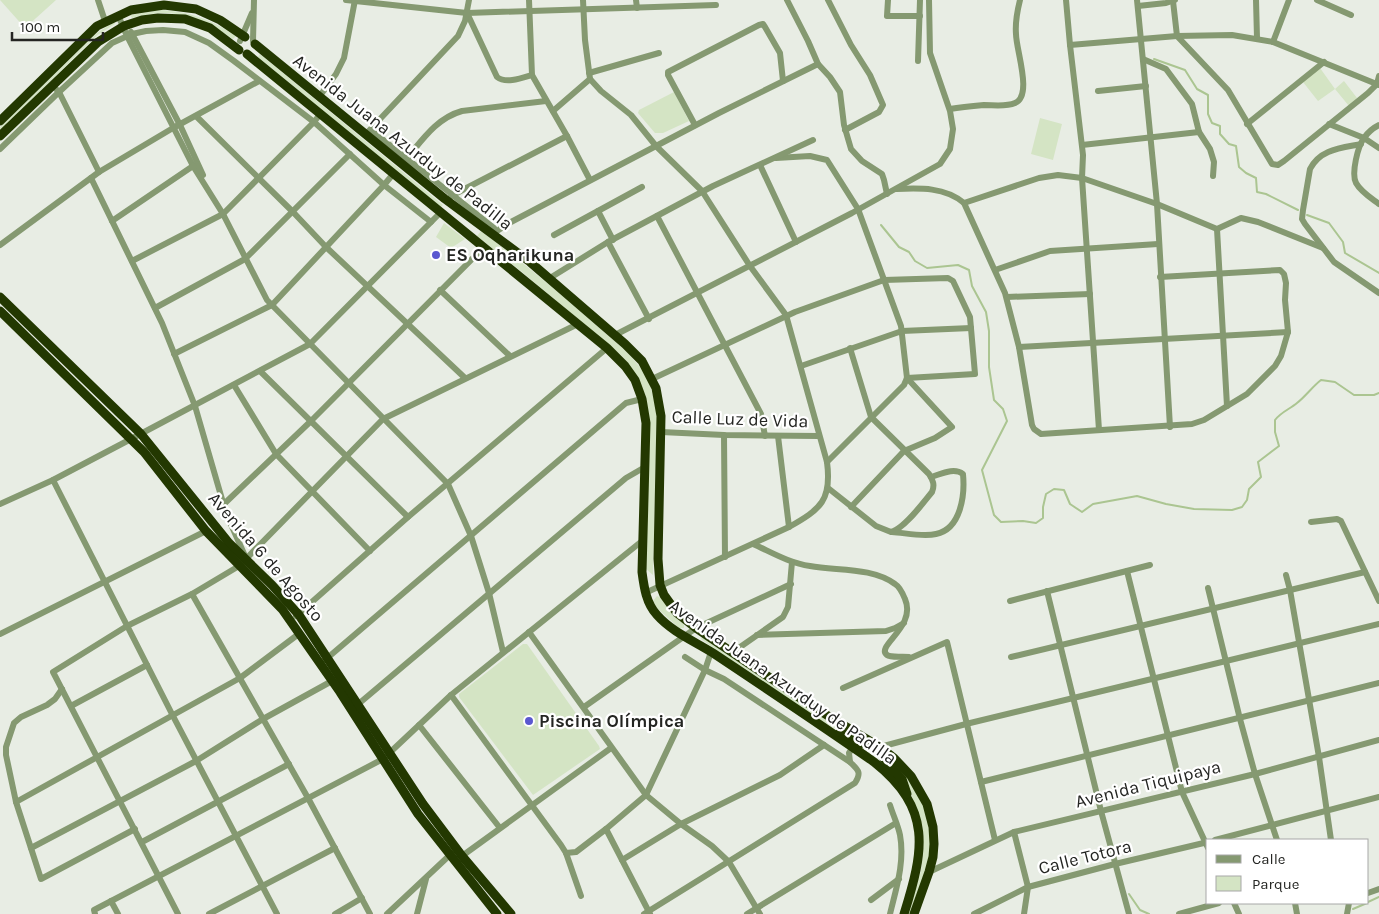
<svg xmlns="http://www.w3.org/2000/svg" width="1379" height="914" viewBox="0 0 1379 914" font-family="Karla,sans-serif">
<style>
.green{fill:#d4e4c4}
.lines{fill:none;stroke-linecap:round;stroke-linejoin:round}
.stream{stroke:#abc591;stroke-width:2}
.minor{stroke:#859971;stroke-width:6}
.highway{stroke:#233801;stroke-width:9}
.poi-dot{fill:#5b58d0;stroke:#fff;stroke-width:2}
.labels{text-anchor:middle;stroke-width:4.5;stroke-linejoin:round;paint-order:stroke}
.street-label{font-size:18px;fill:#242522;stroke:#fff}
.poi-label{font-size:18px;font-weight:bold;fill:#242522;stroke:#fff;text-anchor:start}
</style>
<rect width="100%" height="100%" fill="#e8ede4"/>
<!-- green -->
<g class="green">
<polygon points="0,0 56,0 25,28"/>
<path d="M161 10C191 12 210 19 236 36L233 39C200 16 172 6 132 18L130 15Z"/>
<polygon points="114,22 115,24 99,34 90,42 0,131 0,127 97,33"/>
<polygon points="260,54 443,205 441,207 270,67 258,57"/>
<polygon points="1320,68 1335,89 1344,81 1357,98 1349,106 1335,89 1318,101 1303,82"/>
<polygon points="674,92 689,121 663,133 655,133 638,113 639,110"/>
<polygon points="1040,118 1062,124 1053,160 1031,154"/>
<polygon points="444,223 465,239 451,248 436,237"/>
<path d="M481 231C521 261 559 292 596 325 612 339 629 352 642 370 651 384 655 400 657 417L653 575 646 569 649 428 647 404 645 395 628 363 621 355 522 272 477 236Z"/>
<polygon points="657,596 661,598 673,615 684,624 684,628 679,628 657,608 653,601"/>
<path d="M702 636 865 742C805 718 753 676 701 639Z"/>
<polygon points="523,644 527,644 599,746 600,749 533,795 459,697 459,694"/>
<polygon points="886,757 908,777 924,805 931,839 929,859 911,914 907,914 921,871 923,850 922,832 914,805 911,792"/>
</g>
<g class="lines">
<!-- stream -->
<g class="stream">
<polyline points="1154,59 1185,70 1197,89 1208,95 1208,114 1212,123 1220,126 1220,134 1229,144 1236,146 1239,167 1246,173 1256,178 1257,192 1266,194 1298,210"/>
<polyline points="1307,215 1329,223 1343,242 1345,253 1379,273"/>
<path d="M881 225 899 247 909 252 915 261 927 268 958 265 969 270 972 286 986 312 989 331V367L994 400 1003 409 1007 421 982 470 994 515 1001 522 1023 521 1036 523 1043 518V507L1046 494 1054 489 1064 490 1070 504 1082 512 1093 504 1137 496 1166 504 1194 509 1232 510 1242 507 1247 500 1249 489 1261 477 1258 462 1279 446 1275 432V420C1281 412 1290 409 1297 403 1306 396 1312 387 1321 380L1335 382 1354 395H1374L1379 393"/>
<polyline points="1129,894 1140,910 1149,914"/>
<polyline points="1368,902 1379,897"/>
<polyline points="1353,909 1367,903"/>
</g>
<!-- minor -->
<g class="minor">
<polyline points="98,0 105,21"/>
<polyline points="346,0 467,13 716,5"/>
<polyline points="529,0 532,75 567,136 590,180"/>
<polyline points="636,0 637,8"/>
<polyline points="787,0 808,41 818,64 830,77 840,92 844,125 851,149 862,161 882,174 884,180 887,194"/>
<polyline points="828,0 851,45 870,75 883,105 879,112 845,130"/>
<polyline points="888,0 887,16 920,16"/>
<polyline points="1066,0 1070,45 1083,155 1082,178 1099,430"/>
<polyline points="1137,0 1157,204 1170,427"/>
<polyline points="1256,0 1257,38"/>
<polyline points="1317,0 1351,15"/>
<polyline points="1173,1 1177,36 1228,90 1272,164 1278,165 1284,161 1368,93 1377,84 1379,76"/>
<polyline points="1138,6 1166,3 1175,0"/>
<path d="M467 13 497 77C506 84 522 78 532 75"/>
<polyline points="118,15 127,36 193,166 223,214 267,300 448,484 471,536 489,593 503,652"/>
<polyline points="131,32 180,125 203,175"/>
<polyline points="240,41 252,13"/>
<polyline points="253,41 254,0"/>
<polyline points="1273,42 1289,0"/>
<polyline points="1070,45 1177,36 1232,35 1273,42 1379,85"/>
<polyline points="1143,59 1166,69 1192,104 1199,132 1210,149 1214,162 1213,176"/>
<polyline points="918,61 920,0"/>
<polyline points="589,73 659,53"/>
<path d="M590 79 601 91 631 115 656 146 702 191 750 266 786 315 827 462C832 500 821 509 789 527L645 593"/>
<polyline points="56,89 59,92 99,172"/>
<polyline points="1098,91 1146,86"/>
<polyline points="319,97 336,74 344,58 355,0"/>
<path d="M950 109C961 107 972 106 984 105 994 105 1006 107 1015 103 1033 96 1016 50 1016 34 1015 22 1017 12 1020 0"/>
<polyline points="553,111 590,79 585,40 583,0"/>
<polyline points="197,117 293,212 326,247 465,378"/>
<polyline points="1247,124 1324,62"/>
<polyline points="1329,124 1364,138 1379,148"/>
<polyline points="695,125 668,75 668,72 759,25 763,24 765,27 780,53 783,81"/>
<path d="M1379 125C1373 128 1368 132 1364 138 1358 146 1351 173 1356 183 1361 192 1371 198 1379 204"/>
<polyline points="371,130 494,228"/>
<polyline points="365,135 458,36 465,21 469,0"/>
<path d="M1361 144C1341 148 1320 149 1310 169L1303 210 1302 219 1305 224 1334 262 1379 293"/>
<polyline points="1082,145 1199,132"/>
<polyline points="0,149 59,92 112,43 132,34 146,31 163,30 185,32 209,43 234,61 314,122 384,185 431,222"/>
<path d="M407 158C423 139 437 118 462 111L546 101"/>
<polyline points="776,158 810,156 827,160 858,209 901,326 907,378 904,385 827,462"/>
<polyline points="760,165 796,242"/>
<polyline points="91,178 162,323 195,406 226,513 245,556"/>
<path d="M897 189C920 188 945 187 964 203L1005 293 1019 347 1032 425 1034 429 1041 434 1192 424 1204 420 1247 394 1275 366 1281 356 1288 332 1285 300 1286 283 1284 274 1280 270 1160 277"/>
<polyline points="451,196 567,136"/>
<polyline points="964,203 1039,178 1058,175 1082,178 1157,204 1217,229 1241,218 1258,222 1323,248"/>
<polyline points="598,211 613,240"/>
<polyline points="657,216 761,414 765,436"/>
<polyline points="112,221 193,166"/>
<polyline points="487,227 497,231 511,222 719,113 818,64"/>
<polyline points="1217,229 1227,406"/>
<polyline points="554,235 642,187"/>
<polyline points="608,242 649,319"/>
<polyline points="0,245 99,172 173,128 259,81"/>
<polyline points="132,261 223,214 314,122 321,113"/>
<polyline points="995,270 1050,251 1158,244"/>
<polyline points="550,278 608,242 713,186 813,140"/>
<polyline points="440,290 510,356"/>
<polyline points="1007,297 1090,294"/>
<polyline points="155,308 245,259 350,154"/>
<polyline points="615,335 852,213 940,164 950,149 953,129 950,111 930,53 929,0"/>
<polyline points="1019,347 1288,332"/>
<polyline points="174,354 272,305 384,185 394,173"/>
<polyline points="801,366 902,331 971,328"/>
<polyline points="260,371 408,517"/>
<polyline points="652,379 795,312 884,280 948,278 953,281 970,317 975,374 907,378"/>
<polyline points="234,385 276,454 370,551"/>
<polyline points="661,432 724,435 819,436"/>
<polyline points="724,435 725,557"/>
<polyline points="778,436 789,527"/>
<polyline points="53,480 173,716 277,914"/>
<path d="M828 488 876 526 891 532C904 529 923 503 932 492 935 485 933 480 929 474L871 417 850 348"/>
<polyline points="0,504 53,480 131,439 310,344 441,212"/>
<polyline points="224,504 311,421 484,247"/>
<polyline points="851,507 904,451 935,438 952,427 907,378"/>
<polyline points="1311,522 1337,519 1341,521 1379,601"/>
<path d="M892 532C906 533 923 537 936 534 961 529 965 495 963 474 954 467 941 474 931 477"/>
<path d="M753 544C771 552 789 563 810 566 837 571 872 567 895 584 900 587 903 594 905 599 917 627 875 646 887 655 891 658 903 656 909 657"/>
<polyline points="1127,571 1182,792 1208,848"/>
<polyline points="1286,575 1290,590 1319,757 1331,840"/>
<polyline points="1208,588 1240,719 1255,774 1277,840"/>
<polyline points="1047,591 1101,811 1129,914"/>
<polyline points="192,594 308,798 370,914"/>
<polyline points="1010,601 1150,565"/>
<polyline points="296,616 408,517 607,348"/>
<polyline points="529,632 646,795 681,824 712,846 729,862 760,914"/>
<polyline points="0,634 206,531"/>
<polyline points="757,635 886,631 895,628 904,623"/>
<polyline points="733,652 783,617 788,607 792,562"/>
<polyline points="685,657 705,670 724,679 850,762"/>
<polyline points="1011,657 1365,572"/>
<polyline points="325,660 626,403 642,399"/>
<polyline points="843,688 947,642 995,840"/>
<polyline points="62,689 55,699 47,705 21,717 14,723 6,747 6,755 16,802 41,879 135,829"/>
<polyline points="451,695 561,845 566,853 581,896"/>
<polyline points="71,706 147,665"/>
<polyline points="356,706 626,478 645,467"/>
<polyline points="584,707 696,628 791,584"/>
<polyline points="419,725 500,828"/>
<polyline points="880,747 966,724 1379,624"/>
<polyline points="981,782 1379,683"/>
<polyline points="16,802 240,678 300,633"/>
<path d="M890 805C893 815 898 825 900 835 905 862 896 889 890 914"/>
<polyline points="606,829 650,914"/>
<polyline points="1014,832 1028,887 1024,914"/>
<polyline points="1215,840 1379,797"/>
<polyline points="142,842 289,764"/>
<polyline points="31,848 196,761 263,719 332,681"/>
<polyline points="566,853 576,852 606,829 646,795 705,670 711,652"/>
<polyline points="462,856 611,748"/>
<polyline points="622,860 681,824 780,775 824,745"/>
<polyline points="929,872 1014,832 1255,774 1379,740"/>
<polyline points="1368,893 1379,889"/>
<polyline points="871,900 899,879"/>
<polyline points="111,901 118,914"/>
<polyline points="1234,903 1239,914"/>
<polyline points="1295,903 1297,914"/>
<polyline points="95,914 94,910 383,759 451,695 642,541"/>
<polyline points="178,914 53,672 127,626 192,594 239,566 383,419 578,324"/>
<polyline points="209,914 335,848"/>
<polyline points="335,914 362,898"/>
<polyline points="387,914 452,853"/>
<polyline points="417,914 426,879"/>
<path d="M644 914 855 783C862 772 858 770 850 762L849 753 853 747"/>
<polyline points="747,914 896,823"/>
<polyline points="974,914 1028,887 1115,864 1208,842"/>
<polyline points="1179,914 1219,903"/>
<polyline points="1347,914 1349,903"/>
</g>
<!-- highway -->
<g class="highway">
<polyline points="255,44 445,199 530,262 625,344 642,361 656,388 661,416 658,559 660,585 664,595 677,613 696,628 815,708 880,747 894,758 911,776 927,804 933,827 934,844 933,857 929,872 914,914"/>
<path d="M247 54 607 348 625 366 635 380 642 399 646 423 642 572C644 587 646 603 657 615 672 632 694 641 713 653 767 689 821 725 874 762 933 809 924 850 904 914"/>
<polyline points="0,121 97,26 131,10 164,5 196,9 220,20 245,37"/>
<polyline points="0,136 98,42 124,26 142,20 158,18 185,19 210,28 239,50"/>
<polyline points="0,297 141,434 229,543 272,585 299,615 423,804 462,856 511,914"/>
<polyline points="0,311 144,452 206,531 282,609 340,692 418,814 497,914"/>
<polyline points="840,732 859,743 880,747 884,759 902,779 907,794"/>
</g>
</g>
<!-- markers -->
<g class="poi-dot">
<circle cx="436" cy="255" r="5"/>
<circle cx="529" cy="721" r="5"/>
</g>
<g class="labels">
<!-- street labels -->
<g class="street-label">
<text transform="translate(403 142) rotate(38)" y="6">Avenida Juana Azurduy de Padilla</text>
<text transform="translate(740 419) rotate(2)" y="6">Calle Luz de Vida</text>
<text transform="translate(266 557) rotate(49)" y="6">Avenida 6 de Agosto</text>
<text transform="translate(783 682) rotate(35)" y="6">Avenida Juana Azurduy de Padilla</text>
<text transform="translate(1148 784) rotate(-14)" y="6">Avenida Tiquipaya</text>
<text transform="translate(1085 857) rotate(-14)" y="6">Calle Totora</text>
</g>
<!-- poi labels -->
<g class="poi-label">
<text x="446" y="261">ES Oqharikuna</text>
<text x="539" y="727">Piscina Olímpica</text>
</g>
</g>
<!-- legend -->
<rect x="1206" y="839" width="162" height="65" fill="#ffffff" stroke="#a7a8a7"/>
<rect x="1216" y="855" width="25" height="8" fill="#859971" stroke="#a7a8a7"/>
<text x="1252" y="864" font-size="15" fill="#242522">Calle</text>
<rect x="1216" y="876" width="25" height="15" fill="#d4e4c4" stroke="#a7a8a7"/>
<text x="1252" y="889" font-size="15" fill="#242522">Parque</text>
<!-- scale -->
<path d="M12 32v8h91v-8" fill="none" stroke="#242522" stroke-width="2.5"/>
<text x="20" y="32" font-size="15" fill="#242522" stroke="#ffffff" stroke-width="4" paint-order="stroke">100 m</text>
</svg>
